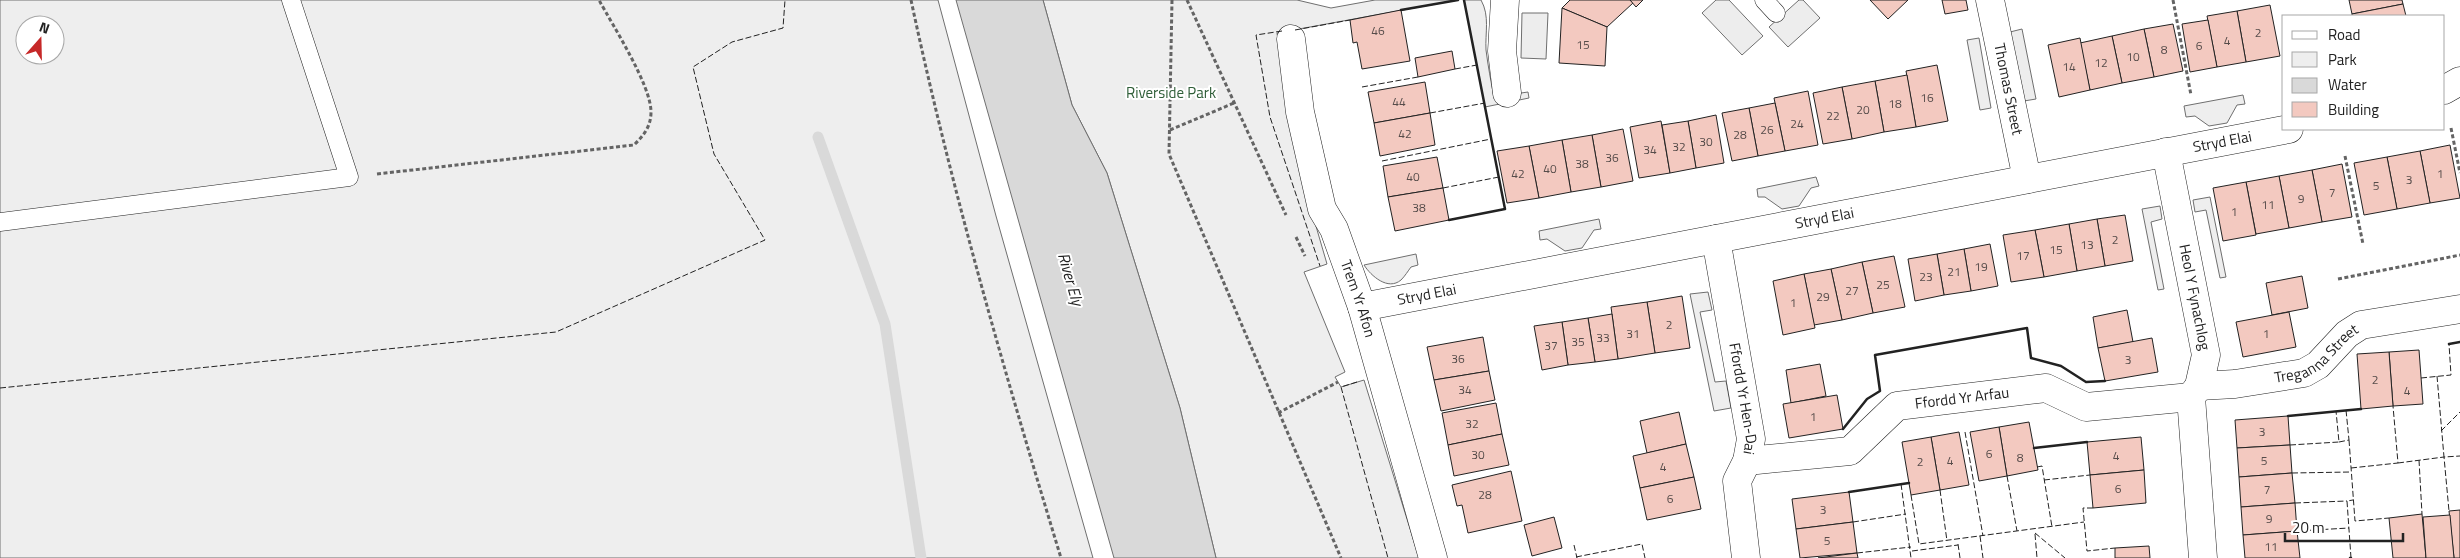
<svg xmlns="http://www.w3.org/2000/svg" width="2460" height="558" viewBox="0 0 2460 558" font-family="'Titillium Web',sans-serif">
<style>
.green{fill:#eee;stroke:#6f6f6f;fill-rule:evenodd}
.parking{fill:#ededed;stroke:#6f6f6f}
.water{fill:#d9d9d9;stroke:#6f6f6f}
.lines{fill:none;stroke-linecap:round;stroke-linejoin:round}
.stream{stroke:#d9d9d9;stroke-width:11}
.building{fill:#f3c9c0;stroke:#222}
.lane-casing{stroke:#222;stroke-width:19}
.street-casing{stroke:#222;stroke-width:29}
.path{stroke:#646464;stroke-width:3;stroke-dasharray:4 2.5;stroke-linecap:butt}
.lane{stroke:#fff;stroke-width:18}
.street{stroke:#fff;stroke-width:28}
.fence{stroke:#222;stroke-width:1;stroke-dasharray:6 2.5;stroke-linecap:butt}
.wall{stroke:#222;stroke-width:2.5}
.labels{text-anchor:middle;stroke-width:4;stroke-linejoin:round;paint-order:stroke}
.number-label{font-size:12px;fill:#564c4a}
.street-label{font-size:15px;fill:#222;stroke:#fff}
.park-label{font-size:15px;fill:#2f5e38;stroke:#fff}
.water-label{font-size:16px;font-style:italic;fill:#222;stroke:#fff}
</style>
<rect width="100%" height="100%" fill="#fff"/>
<!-- green -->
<g class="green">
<path d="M0 0H938L996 216 1093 558H0ZM25 25H55V55H25Z"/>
<polygon points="1043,0 1297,0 1331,8 1375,0 1458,0 1277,33 1286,100 1304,185 1327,264 1304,272 1345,372 1335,377 1341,387 1364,380 1419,558 1216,558 1180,408 1107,173 1072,105"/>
<path d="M1464 0H1481C1490 16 1485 33 1486 50 1488 66 1491 82 1494 97L1528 92 1529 98 1485 107Z"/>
<polygon points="2243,95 2245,104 2237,105 2227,123 2209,126 2195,116 2186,117 2184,106"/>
<polygon points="1816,177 1819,186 1811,188 1799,206 1782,209 1765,197 1758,197 1757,189"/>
<polygon points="2210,197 2226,277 2220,278 2206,210 2195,212 2193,200"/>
<polygon points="2160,206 2162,219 2151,222 2164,289 2158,290 2142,209"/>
<polygon points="1599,219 1601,229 1594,230 1582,248 1565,251 1547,239 1540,240 1539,231"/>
<path d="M1416 254 1418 265 1411 267C1408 271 1405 276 1401 280 1388 291 1371 276 1364 265Z"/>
<polygon points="1708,292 1712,310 1700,312 1715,382 1726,381 1731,408 1714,411 1690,294"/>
</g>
<!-- parking -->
<g class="parking">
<polygon points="1716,0 1729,0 1763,36 1742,55 1702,13"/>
<polygon points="1799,0 1803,0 1820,18 1788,47 1769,27"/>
<polygon points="1522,13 1548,13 1546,59 1521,58"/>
<polygon points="2022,29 2036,99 2024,101 2010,32"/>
<polygon points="1979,38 1991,108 1980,110 1967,40"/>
</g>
<!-- water -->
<polygon class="water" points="956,0 1043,0 1072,105 1107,173 1180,408 1216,558 1114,558"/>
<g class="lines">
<!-- stream -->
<polyline class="stream" points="818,137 885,324 921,558"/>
</g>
<!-- building -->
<g class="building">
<polygon points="1570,0 1630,0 1633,3 1607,27 1562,8"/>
<polygon points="1630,0 1643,0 1636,7"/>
<polygon points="1870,0 1908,0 1888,19"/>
<polygon points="1942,0 1966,0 1968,10 1945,14"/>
<polygon points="2349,0 2402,0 2403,4 2352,14"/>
<polygon points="2403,4 2406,16 2352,16 2352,14"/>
<polygon points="2270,5 2280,56 2246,62 2237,11"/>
<polygon points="1562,8 1607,27 1605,66 1559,63"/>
<polygon points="1401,10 1410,61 1362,69 1357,42 1353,43 1350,20"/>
<polygon points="2237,11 2246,62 2217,67 2207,16"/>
<polygon points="2208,20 2217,67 2190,72 2182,24"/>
<polygon points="2173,24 2183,71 2154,77 2144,29"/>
<polygon points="2144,29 2154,77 2122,83 2112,36"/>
<polygon points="2112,36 2122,83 2090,90 2080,43"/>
<polygon points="2080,38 2090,90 2059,97 2048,45"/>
<polygon points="1452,51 1455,69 1418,77 1415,58"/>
<polygon points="1937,65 1948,121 1916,127 1906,71"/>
<polygon points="1907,75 1916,127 1884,132 1875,81"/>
<polygon points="1875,81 1884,132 1852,139 1842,87"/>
<polygon points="1425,82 1430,113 1374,123 1368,92"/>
<polygon points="1842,87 1852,139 1823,144 1813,93"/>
<polygon points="1808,91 1818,145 1785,151 1774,98"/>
<polygon points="1775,103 1785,151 1758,156 1749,108"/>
<polygon points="1749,108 1758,156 1732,161 1722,113"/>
<polygon points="1430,113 1435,145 1380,156 1374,123"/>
<polygon points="1716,115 1724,163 1696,168 1688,121"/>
<polygon points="1661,121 1670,173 1639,178 1630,127"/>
<polygon points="1688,121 1696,168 1670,173 1662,125"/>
<polygon points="1623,129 1633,181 1601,187 1592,135"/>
<polygon points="1592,135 1601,187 1571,192 1562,140"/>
<polygon points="1562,140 1571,192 1539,198 1529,146"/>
<polygon points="2450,145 2460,198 2430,203 2420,151"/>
<polygon points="1529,146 1539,198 1507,203 1497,151"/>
<polygon points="2420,151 2430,203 2397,209 2387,157"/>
<polygon points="1437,157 1443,188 1388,197 1383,166"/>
<polygon points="2387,157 2397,209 2364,215 2354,163"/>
<polygon points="2342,164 2352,217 2322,222 2312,170"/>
<polygon points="2312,170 2322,222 2289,228 2279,176"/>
<polygon points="2279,176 2289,228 2256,234 2246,182"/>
<polygon points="2246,182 2256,235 2223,241 2213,188"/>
<polygon points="1443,188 1449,220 1395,231 1388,197"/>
<polygon points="2125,215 2133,261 2105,266 2097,219"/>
<polygon points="2097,219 2105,266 2077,271 2069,224"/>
<polygon points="2069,224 2077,271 2044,277 2035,230"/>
<polygon points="2035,230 2044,277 2011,282 2003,235"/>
<polygon points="1990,244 1998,286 1971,291 1964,249"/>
<polygon points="1964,249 1971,291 1944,295 1937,254"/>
<polygon points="1937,254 1944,295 1915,301 1908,259"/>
<polygon points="1894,256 1905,307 1873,313 1862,262"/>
<polygon points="1862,262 1873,313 1842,320 1831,269"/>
<polygon points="1831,269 1842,320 1814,325 1804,274"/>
<polygon points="1804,274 1815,328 1783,335 1773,281"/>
<polygon points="2302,276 2308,308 2272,315 2266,283"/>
<polygon points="1682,296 1690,348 1655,353 1647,302"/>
<polygon points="1647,302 1655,353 1618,359 1611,307"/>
<polygon points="2127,310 2133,342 2098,348 2093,317"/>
<polygon points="2289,312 2296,347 2243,357 2236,322"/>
<polygon points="1612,314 1618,359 1595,362 1588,318"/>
<polygon points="1588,318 1595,362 1568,365 1562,322"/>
<polygon points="1562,322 1568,365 1542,370 1534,326"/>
<polygon points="1483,337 1489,371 1434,380 1427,347"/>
<polygon points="2152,338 2158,372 2105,381 2098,348"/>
<polygon points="2419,350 2423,404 2393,406 2389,352"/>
<polygon points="2389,352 2393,406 2361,409 2357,354"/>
<polygon points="1820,364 1826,396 1791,403 1786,370"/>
<polygon points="1489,371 1495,400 1441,411 1434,380"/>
<polygon points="1837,395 1843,429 1789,438 1783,404"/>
<polygon points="1496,403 1502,434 1448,445 1442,413"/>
<polygon points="1679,412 1686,444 1647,453 1640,421"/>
<polygon points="2288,416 2290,445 2237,448 2235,420"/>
<polygon points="2029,422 2038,470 2007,476 1999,427"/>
<polygon points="1999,427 2007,476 1979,481 1970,432"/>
<polygon points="1959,432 1969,485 1940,490 1931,437"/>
<polygon points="1502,434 1509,465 1454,476 1448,445"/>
<polygon points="1931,437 1940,490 1911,495 1902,442"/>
<polygon points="2141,437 2144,470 2090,475 2087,442"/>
<polygon points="1686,444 1694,477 1640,488 1633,456"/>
<polygon points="2290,445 2292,473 2239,477 2237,448"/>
<polygon points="2144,470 2146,503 2093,508 2090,475"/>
<polygon points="1511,471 1522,521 1468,533 1462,505 1457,506 1452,485"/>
<polygon points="2292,473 2295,503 2241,507 2239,477"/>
<polygon points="1694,477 1701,509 1647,520 1640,488"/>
<polygon points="1849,492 1853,522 1796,529 1792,499"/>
<polygon points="2295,503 2297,531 2243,535 2241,507"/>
<polygon points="2460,510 2460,558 2454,558 2449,511"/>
<polygon points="2422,514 2426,558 2393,558 2389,518"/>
<polygon points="2450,515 2454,558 2426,558 2423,517"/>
<polygon points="1554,517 1562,548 1532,556 1524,525"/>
<polygon points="1853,522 1857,553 1800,558 1796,529"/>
<polygon points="2297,531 2300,558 2245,558 2243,535"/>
<polygon points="2149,546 2150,558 2115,558 2115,548"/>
<polygon points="1857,553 1858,558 1818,558"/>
</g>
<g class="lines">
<defs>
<g id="lane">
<polyline points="1764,0 1776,13"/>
<polyline points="0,222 349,177 291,0"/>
</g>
<g id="street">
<polyline points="1505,0 1502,51 1507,93"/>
<path id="s1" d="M1990 0 2027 179"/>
<path id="s2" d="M1291 39 1300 112 1322 209 1334 229 1362 307 1433 558"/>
<polyline points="2444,90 2460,81"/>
<path id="s3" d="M2166 152 2206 355 2199 386 2191 397 2203 558"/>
<path id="s4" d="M1716 239 1751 439 1747 461 1737 481 1746 558"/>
<path id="s5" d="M1362 307 2289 129"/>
<path id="s6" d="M2199 386 2235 384 2304 373 2318 365 2347 334 2361 325 2460 309"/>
<path id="s7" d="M1747 461 1850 451 1897 406 2046 388 2086 407 2191 397"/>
</g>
</defs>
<!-- lane casing -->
<use href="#lane" class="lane-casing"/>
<!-- street casing -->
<use href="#street" class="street-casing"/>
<!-- path -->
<g class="path">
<path d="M911 0C951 188 1005 374 1061 558"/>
<polyline points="1172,0 1169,154 1341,558"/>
<polyline points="1187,0 1286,215"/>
<polyline points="2173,0 2191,95"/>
<polyline points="2451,128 2460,173"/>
<polyline points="1170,130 1234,103"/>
<polyline points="2345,156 2363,244"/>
<path d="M377 174 634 145C643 136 651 127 651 112 651 85 613 26 599 0"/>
<polyline points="1296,237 1305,256"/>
<polyline points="2338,279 2460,255"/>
<polyline points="1278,413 1338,382"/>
</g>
<!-- lane -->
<use href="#lane" class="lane"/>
<!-- street -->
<use href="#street" class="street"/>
<!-- fence -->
<g class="fence">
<polyline points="1295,30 1350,20"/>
<polyline points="1282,31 1256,35 1270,117 1320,266"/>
<polyline points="1455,69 1477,65"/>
<polyline points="1362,87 1418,77"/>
<polyline points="1430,113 1485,103"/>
<polyline points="1382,161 1491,139"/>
<polyline points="1443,188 1499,177"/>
<polyline points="2437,376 2444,457 2460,456"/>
<polyline points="2421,378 2451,375 2449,344"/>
<polyline points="1357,382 1341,387 1388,558"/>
<polyline points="0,388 556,332 765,240 714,154 693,67 732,42 783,28 785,0"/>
<polyline points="2441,431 2460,412"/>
<polyline points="1965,432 1983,536"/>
<polyline points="2349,440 2355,521 2389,518"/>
<polyline points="2339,442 2349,440 2346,410"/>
<polyline points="2290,445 2339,442 2336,411"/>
<polyline points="2419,460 2422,514"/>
<polyline points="2398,463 2444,457 2449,511"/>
<polyline points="2037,467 2042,466 2052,527"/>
<polyline points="2351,468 2398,463 2393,406"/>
<polyline points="2292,473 2351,472"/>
<polyline points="2007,476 2017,531"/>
<polyline points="2044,480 2090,475"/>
<polyline points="1901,484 1911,558"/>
<polyline points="1940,490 1947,541"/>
<polyline points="1911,495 1919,544 2084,522"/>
<polyline points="2295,503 2347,501"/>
<polyline points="2093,508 2083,508 2087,551 2115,548"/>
<polyline points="1853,522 1906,514"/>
<polyline points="2297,531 2349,528"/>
<polyline points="2035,533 2065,558"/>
<polyline points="2035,534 2037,558"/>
<polyline points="1980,536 1983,558"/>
<polyline points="1958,544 1960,558"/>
<polyline points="1574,545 1577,558"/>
<polyline points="1912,551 1958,545"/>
<polyline points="1857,553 1911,547"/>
<polyline points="1576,557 1642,544 1645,558"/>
<polyline points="2351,558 2347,501 2353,500"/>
</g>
<!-- wall -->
<g class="wall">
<polyline points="1401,10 1458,0"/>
<polyline points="1449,220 1505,209 1464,0"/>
<polyline points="2449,344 2460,342"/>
<polyline points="2288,416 2361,409"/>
<polyline points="1843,429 1867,399 1880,391 1875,355 2027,328 2031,358 2061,366 2086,382 2105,381"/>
<polyline points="2034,448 2087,442"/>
<polyline points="1849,492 1909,483"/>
<polyline points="2350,558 2351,558"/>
</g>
</g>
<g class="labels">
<!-- number labels -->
<g class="number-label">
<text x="1378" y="35">46</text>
<text x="2258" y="37">2</text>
<text x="2227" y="45">4</text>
<text x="1583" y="49">15</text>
<text x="2199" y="50">6</text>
<text x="2164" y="54">8</text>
<text x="2133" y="61">10</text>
<text x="2101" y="67">12</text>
<text x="2069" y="71">14</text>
<text x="1927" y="102">16</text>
<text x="1399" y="106">44</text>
<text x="1895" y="108">18</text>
<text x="1863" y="114">20</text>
<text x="1833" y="120">22</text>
<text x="1797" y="128">24</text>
<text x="1767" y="134">26</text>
<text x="1405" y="138">42</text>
<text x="1740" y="139">28</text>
<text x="1706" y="146">30</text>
<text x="1679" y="151">32</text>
<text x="1650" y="154">34</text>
<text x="1612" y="162">36</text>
<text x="1582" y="168">38</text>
<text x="1550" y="173">40</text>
<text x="1518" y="178">42</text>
<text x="2440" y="178">1</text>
<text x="1413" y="181">40</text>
<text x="2409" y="184">3</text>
<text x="2376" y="190">5</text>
<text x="2332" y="197">7</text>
<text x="2301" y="203">9</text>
<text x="2268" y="209">11</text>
<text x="1419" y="212">38</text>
<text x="2234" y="216">1</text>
<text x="2115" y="244">2</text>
<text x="2087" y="249">13</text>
<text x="2056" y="254">15</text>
<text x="2023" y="260">17</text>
<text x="1981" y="271">19</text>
<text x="1954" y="276">21</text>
<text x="1926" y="281">23</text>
<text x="1883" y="289">25</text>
<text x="1852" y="295">27</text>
<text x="1823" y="301">29</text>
<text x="1793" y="307">1</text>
<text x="1669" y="329">2</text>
<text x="1633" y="338">31</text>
<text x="2266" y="338">1</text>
<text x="1603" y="342">33</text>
<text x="1578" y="346">35</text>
<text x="1551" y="350">37</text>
<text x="1458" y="363">36</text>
<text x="2128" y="364">3</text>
<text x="2375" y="384">2</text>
<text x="1465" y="394">34</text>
<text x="2407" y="395">4</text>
<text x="1813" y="421">1</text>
<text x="1472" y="428">32</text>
<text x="2262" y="436">3</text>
<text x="1989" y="458">6</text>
<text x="1478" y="459">30</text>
<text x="2116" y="460">4</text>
<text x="2020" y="462">8</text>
<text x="1950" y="465">4</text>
<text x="2264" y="465">5</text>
<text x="1920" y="466">2</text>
<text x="1663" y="471">4</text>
<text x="2118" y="493">6</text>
<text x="2267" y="494">7</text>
<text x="1485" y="499">28</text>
<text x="1670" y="503">6</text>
<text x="1823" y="514">3</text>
<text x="2269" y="523">9</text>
<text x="1827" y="545">5</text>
<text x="2271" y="551">11</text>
</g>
<!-- street labels -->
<g class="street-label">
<text dy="5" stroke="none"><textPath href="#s1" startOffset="91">Thomas Street</textPath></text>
<text dy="5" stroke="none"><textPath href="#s5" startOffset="876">Stryd Elai</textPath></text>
<text dy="5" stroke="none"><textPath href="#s5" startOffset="471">Stryd Elai</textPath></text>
<text dy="5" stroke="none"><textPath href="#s5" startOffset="66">Stryd Elai</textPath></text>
<text dy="5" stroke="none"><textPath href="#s3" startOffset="148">Heol Y Fynachlog</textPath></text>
<text dy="5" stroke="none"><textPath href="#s2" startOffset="270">Trem Yr Afon</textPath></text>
<text dy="5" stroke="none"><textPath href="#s6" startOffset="126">Treganna Street</textPath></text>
<text dy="5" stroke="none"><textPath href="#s7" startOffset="234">Ffordd Yr Arfau</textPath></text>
<text dy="5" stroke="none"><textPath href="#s4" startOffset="162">Ffordd Yr Hen-Dai</textPath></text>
</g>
<!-- park labels -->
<g class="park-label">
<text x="1171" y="98">Riverside Park</text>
</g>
<!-- water labels -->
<g class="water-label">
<text transform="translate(1071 279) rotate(74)" y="6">River Ely</text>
</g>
</g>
<!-- legend -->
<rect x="2282" y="15" width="162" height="115" fill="#ffffff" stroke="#a7a7a7"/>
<rect x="2292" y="31" width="25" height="8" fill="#ffffff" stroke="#a7a7a7"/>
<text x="2328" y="40" font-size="15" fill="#222222">Road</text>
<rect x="2292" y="52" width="25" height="15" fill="#eeeeee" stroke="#a7a7a7"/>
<text x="2328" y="65" font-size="15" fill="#222222">Park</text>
<rect x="2292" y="78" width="25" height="15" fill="#d9d9d9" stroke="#a7a7a7"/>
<text x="2328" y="90" font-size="15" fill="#222222">Water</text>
<rect x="2292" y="102" width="25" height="15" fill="#f3c9c0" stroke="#a7a7a7"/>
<text x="2328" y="115" font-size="15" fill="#222222">Building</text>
<!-- north arrow -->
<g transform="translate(40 40) rotate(20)"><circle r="24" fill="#ffffff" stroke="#a7a7a7"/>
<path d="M0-4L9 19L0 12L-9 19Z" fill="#c62828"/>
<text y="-8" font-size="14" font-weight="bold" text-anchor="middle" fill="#222222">N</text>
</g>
<!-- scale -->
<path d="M2285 533v8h118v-8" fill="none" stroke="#222222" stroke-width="2.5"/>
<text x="2292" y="533" font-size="15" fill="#222222" stroke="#ffffff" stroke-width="4" paint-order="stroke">20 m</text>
</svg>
